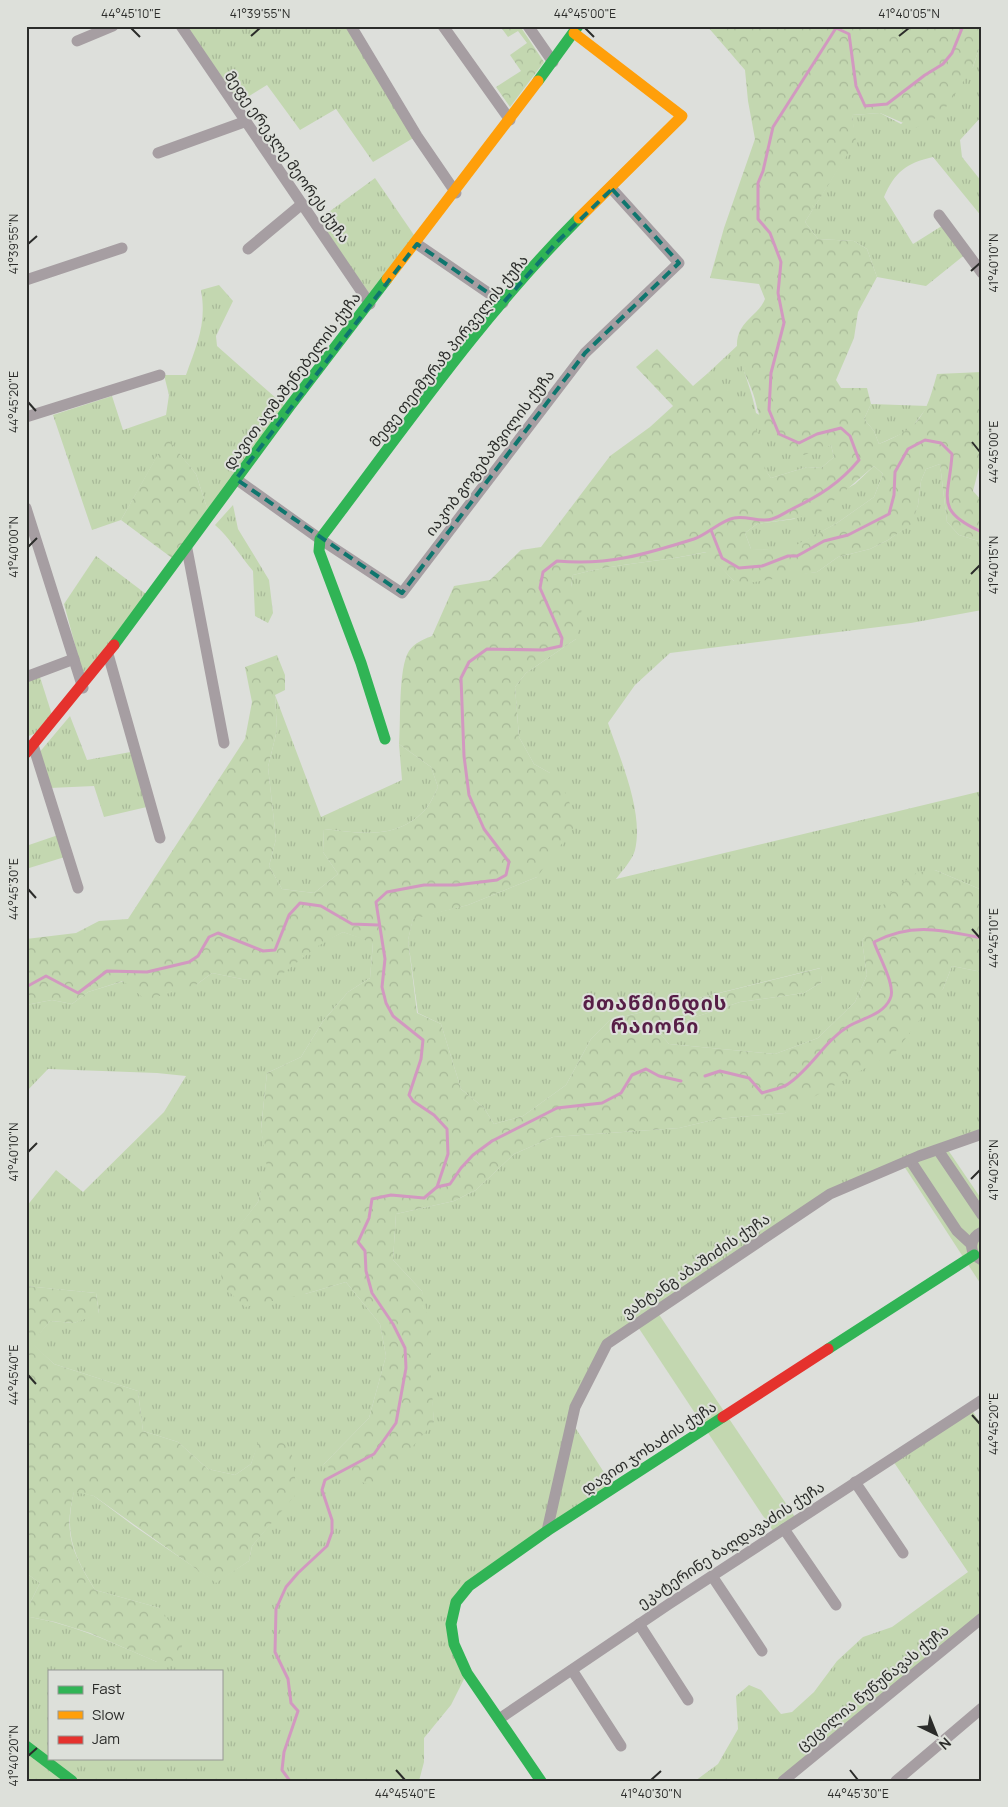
<svg xmlns="http://www.w3.org/2000/svg" width="1008" height="1807" viewBox="0 0 1008 1807" font-family="Manrope,'Noto Sans Georgian',sans-serif">
<style>
.grass{fill:url(#grass-tufts);fill-rule:evenodd}
.forest{fill:url(#forest-crowns);fill-rule:evenodd}
.park{fill:#c3d7b0}
.lines{fill:none;stroke-linecap:round;stroke-linejoin:round}
.stream{stroke:#d298c0;stroke-width:3}
.street{stroke:#a69ea2;stroke-width:11}
.fast{stroke:#30b455;stroke-width:11}
.slow{stroke:#ff9f0a;stroke-width:11}
.jam{stroke:#e5322d;stroke-width:11}
.marked{fill:none;stroke:#0f766e;stroke-width:4;stroke-dasharray:10 6;stroke-linejoin:round}
.ticks{fill:none;stroke:#2b2c2a;stroke-width:2}
.labels{text-anchor:middle;stroke-width:4;stroke-linejoin:round;paint-order:stroke}
.street-label{font-size:15px;fill:#2b2c2a;stroke:#dde0da}
.district-label{font-size:20px;font-weight:bold;letter-spacing:1px;fill:#571e47;stroke:#dde0da}
.neatline{fill:none;stroke:#2b2c2a;stroke-width:2}
.ticks-label{font-size:12px;text-anchor:middle;fill:#2b2c2a}
</style>
<defs>
<pattern id="grass-tufts" width="24" height="20" patternUnits="userSpaceOnUse" patternTransform="scale(1.25)"><rect width="24" height="20" fill="#c3d7b0"/><path d="M3 7l-1-3M5 7V3M7 7l1-3M15 17l-1-3M17 17v-4M19 17l1-3" fill="none" stroke="#a8b998"/></pattern>
<pattern id="forest-crowns" width="20" height="18" patternUnits="userSpaceOnUse" patternTransform="scale(1.25)"><rect width="20" height="18" fill="#c3d7b0"/><path d="M2 6a3 3 0 1 1 6 0M12 15a3 3 0 1 1 6 0" fill="none" stroke="#a8b998"/></pattern>
</defs>
<rect width="100%" height="100%" fill="#dddfdb"/>
<!-- grass -->
<g class="grass">
<polygon points="186,26 348,26 415,137 373,162 336,109 300,130 267,85 238,103"/>
<path d="M982 39V116L960 140 962 157 982 182V217L933 157C906 163 895 172 884 197L913 244 945 224 967 253 926 286 877 277 867 249 854 241 818 239 805 222 855 141 852 115 880 113 901 124 973 67Z"/>
<polygon points="375,178 416,238 371,296 318,220"/>
<path d="M219 285 233 301 216 336 217 346 285 406 208 511 196 474 167 439 121 520 92 530 53 415 112 396 123 430 166 415 169 395 164 375H186C197 344 207 323 201 290Z"/>
<path d="M738 345C741 369 752 389 756 413L819 448 831 445 834 457 821 468 807 467 771 478 763 467 761 442 708 373Z"/>
<polygon points="871,404 928,406 910,430 879,444 874,431 864,419"/>
<path d="M940 464 947 522 959 535 982 542V610L911 623 670 653 635 685 608 723C620 759 644 812 635 850 633 859 622 871 616 879L982 791V890L935 870 877 918 862 941 867 975 855 1002 818 1038 775 1054 669 1044 657 1030 740 1002 804 993 822 982 820 968 610 1020 591 1039 566 1085 523 1116 494 1124 484 1108 461 1089 441 1024 418 1013 408 940 413 918 468 905 537 877 550 773 534 764 519 737 515 687 526 673 576 639 571 587 573 575C617 563 662 562 707 552L734 581 817 572 838 557 870 549 888 540 911 524 918 505 921 481 926 469Z"/>
<polygon points="874,466 883,474 874,497 837,523 787,551 751,549 745,533 757,524 794,519 855,484"/>
<path d="M233 505 238 529 269 580 273 613 268 623 255 616 253 571C240 556 230 538 215 525Z"/>
<polygon points="96,556 146,594 84,678 64,604"/>
<polygon points="39,674 53,718 42,731 26,737 26,679"/>
<path d="M275 695 321 817 402 780 399 744 431 767 438 787C434 795 430 805 424 811 395 840 361 833 324 829L323 852 338 874 314 893 282 889 269 866 276 839 268 767 277 730Z"/>
<polygon points="70,716 87,760 136,751 151,806 104,817 94,786 50,788 38,754"/>
<polygon points="61,834 68,856 26,869 26,846"/>
<path d="M343 932 373 942 370 978 348 992 323 1021 301 1057 267 1073 261 1128 268 1168 258 1202 220 1252 305 1294 346 1282 380 1324 386 1356 369 1418 323 1465 434 1422 422 1291 393 1260 396 1214 454 1201 476 1190 514 1154 553 1137 679 1128 717 1119 785 1113 943 989 952 966 982 972V1134L830 1194 607 1344 571 1421 614 1488 469 1586 451 1624 467 1673 451 1705 424 1738V1762L419 1781H26V1573L40 1583 30 1603V1617C76 1625 115 1644 157 1662L160 1608 95 1590C73 1554 64 1534 74 1491L94 1496 134 1526 216 1582 249 1561 252 1546 271 1523 260 1439 251 1464 235 1475 208 1469 178 1442 143 1431 138 1391 54 1364 31 1343 50 1321 74 1323 99 1313 96 1293 26 1286V1207L56 1170 83 1192 164 1112 186 1076 157 1073 48 1069 26 1092V1005L52 1000 72 1004 88 992 124 981 196 985 212 973 247 980ZM49 1671H221V1758H49Z"/>
<polygon points="970,1407 982,1426 982,1618 783,1781 695,1781 718,1764 738,1729 736,1696 749,1685 761,1690 781,1714 792,1712 814,1692 837,1661 863,1637 892,1627 968,1572 891,1458"/>
</g>
<!-- forest -->
<g class="forest">
<polygon points="500,26 520,26 544,62 510,107 496,87 521,71 510,55 527,43 518,31 508,37"/>
<path d="M707 26H981L982 39 973 67 940 116 915 128 880 113 852 115 856 141 805 222 818 239 854 241 867 249 877 277 858 312 854 338 836 380 841 388H867L871 404 864 419 874 431 879 444C920 428 926 415 937 374L982 372V456L973 491 982 501V542L959 535 947 522 940 464 926 469 921 481 918 505 912 524 888 540 870 549 838 557 817 572 748 583 734 581 706 552C662 562 617 563 573 575L571 587 583 603 576 639 526 673 515 687 519 737 534 764 550 773 563 788 578 822 537 877 468 905 413 919 408 940 417 1013 441 1024 461 1089 484 1108 494 1124 523 1116 566 1085 591 1039 610 1020 821 968 822 982 804 993 740 1002 657 1030 669 1044 775 1054 818 1038 855 1002 867 975 862 941 891 892 916 873 935 870 982 890V972L952 966 943 989 896 1051 785 1113 717 1119 679 1128 553 1137 514 1154 476 1190 454 1201 396 1214 393 1260 422 1291 431 1330V1377L434 1422 407 1453 371 1486 323 1465 369 1418 386 1356 380 1324 346 1282 305 1294 245 1307 222 1285 219 1252 258 1202 267 1168 261 1129 267 1073 301 1057 323 1021 348 992 370 978 373 943 343 932 318 946 281 975 247 980 212 973 196 985 146 1000 123 981 88 992 72 1004 52 1000 26 1005V939L76 933 99 921 128 919 245 739 252 702 245 667 277 655 285 675V690L275 695 277 730 268 767 276 839 269 866 282 889 314 893 338 874 323 852 324 829C361 833 395 840 424 811 430 805 434 795 438 787L431 767 399 744C401 722 398 668 409 651 414 643 424 639 432 636L454 586 490 580 521 550 541 547 610 456 650 427 673 406 636 367 657 349 693 386 708 373C728 394 752 413 761 441 766 458 759 461 771 478L807 467 821 468 834 457 831 445 804 455C793 448 780 442 771 433 755 416 759 407 751 388 744 370 730 348 741 329 748 317 760 312 765 299L759 284 710 278 724 228 755 139 748 101 745 70ZM874 466 883 474 874 497 837 523 787 550 751 549 745 533 757 524 817 515Z"/>
<polygon points="167,438 196,474 208,511 172,558 121,520"/>
<path d="M26 1286 96 1293 99 1314 74 1323 50 1321 32 1343 54 1364 138 1391 143 1431 178 1442 208 1469 235 1475 251 1464 259 1439 280 1437 292 1455 297 1493 252 1546 249 1561 216 1583 94 1496 74 1492C63 1534 73 1554 95 1590L160 1608 183 1641 179 1660 157 1662 90 1633 55 1622 30 1617V1603L40 1583 26 1573Z"/>
</g>
<!-- park -->
<g class="park">
<polygon points="946,1147 982,1200 982,1286 902,1163"/>
<polygon points="656,1310 797,1520 775,1534 636,1324"/>
</g>
<g class="lines">
<!-- stream -->
<g class="stream">
<path d="M711 530 722 558 739 568 762 566 788 556H797L824 541 848 535 889 514 894 495 895 472 908 449 925 440 941 443 952 454C950 496 932 510 982 532"/>
<polyline points="26,987 46,976 78,993 107,971 147,972 189,962 198,956 209,937 218,933 263,951 275,950 289,915 300,903 321,906 352,924 378,925"/>
<path d="M705 1076 720 1071 749 1078 762 1093C770 1090 781 1089 788 1084 812 1068 825 1040 849 1026 862 1018 883 1015 890 999 897 987 878 955 874 942 912 922 942 930 982 938"/>
<polyline points="437,1187 450,1184 461,1168 473,1155 492,1141 557,1108 602,1103 621,1093 632,1075 646,1069 659,1076 681,1081"/>
<path d="M290 1781 282 1770 284 1752 298 1711 291 1703 288 1679 275 1652 276 1609 286 1587 298 1573 327 1546 332 1532V1520L322 1490 325 1480 374 1454 396 1423 406 1368 405 1348 393 1324 372 1293 366 1271 365 1251 358 1242 369 1218 372 1199 391 1195 424 1198 437 1187 448 1154 447 1129 434 1115 413 1101 409 1095 421 1059 423 1040 393 1016 386 1003 382 987 385 959 376 902 387 892 424 885H456L497 880 506 875 509 862 484 829 469 795 464 756 461 678 469 662 487 649 543 650 561 646 562 638 540 588 543 572 557 561C608 566 646 554 694 539 708 534 720 521 734 518 746 515 760 523 772 519 779 517 786 512 792 509 819 496 840 483 859 460L850 436 841 428 817 434 799 443 779 434 769 410 771 373 784 323 778 293 781 262 770 233 758 219V183L763 171 773 127 836 28 849 34 856 86 865 106 887 104 925 75 943 64 952 53 963 26"/>
</g>
<!-- street -->
<g class="street">
<polyline points="181,26 370,304"/>
<polyline points="351,26 417,136 456,193"/>
<polyline points="443,26 510,120"/>
<polyline points="528,26 553,62"/>
<polyline points="77,41 113,26"/>
<polyline points="158,153 244,122"/>
<polyline points="939,215 982,273"/>
<polyline points="417,244 503,303"/>
<polyline points="248,249 302,204"/>
<polyline points="26,280 122,248"/>
<polyline points="26,417 160,375"/>
<polyline points="236,479 320,539 402,593 585,353 679,263 612,189"/>
<polyline points="26,508 83,688"/>
<polyline points="187,549 224,743"/>
<polyline points="108,654 160,838"/>
<polyline points="26,677 74,659"/>
<polyline points="33,745 78,888"/>
<polyline points="938,1150 982,1215"/>
<polyline points="910,1160 957,1231 971,1244"/>
<path d="M982 1232C972 1237 969 1245 974 1255L982 1260"/>
<polyline points="855,1482 903,1553"/>
<polyline points="784,1529 836,1605"/>
<polyline points="547,1531 575,1407 607,1344 830,1194 919,1156 982,1134"/>
<polyline points="712,1576 762,1651"/>
<polyline points="639,1624 688,1700"/>
<polyline points="572,1670 621,1746"/>
<polyline points="499,1719 669,1604 982,1400"/>
<polyline points="783,1781 982,1618"/>
<polyline points="896,1781 982,1708"/>
</g>
<!-- fast -->
<g class="fast">
<polyline points="538,81 578,26"/>
<polyline points="114,645 290,406 387,279"/>
<path d="M385 739 361 663 319 551 320 539C403 430 482 315 579 218"/>
<polyline points="828,1349 974,1255"/>
<polyline points="26,1746 72,1781"/>
<polyline points="541,1781 467,1673 454,1644 451,1624 456,1602 469,1586 547,1531 723,1417"/>
</g>
<!-- slow -->
<g class="slow">
<polyline points="574,33 682,116 579,218"/>
<polyline points="387,279 538,81"/>
</g>
<!-- jam -->
<g class="jam">
<polyline points="26,753 114,645"/>
<polyline points="723,1417 828,1349"/>
</g>
</g>
<!-- marked area -->
<path class="marked" d="M612 189 679 263 585 353 402 593 236 479 417 244 503 303 557 242Z"/>
<!-- ticks -->
<path class="ticks" d="M131 28 140 37M585 28 594 37M251 36 260 28M899 36 909 28M28 244 37 236M971 271 980 263M28 402 36 411M972 442 980 452M28 547 37 538M971 574 980 565M28 889 36 898M972 929 980 938M28 1152 37 1143M971 1179 980 1170M28 1375 36 1384M972 1415 980 1424M28 1756 37 1748M396 1770 405 1780M850 1770 858 1780M651 1780 661 1771"/>
<g class="labels">
<!-- street labels -->
<g class="street-label">
<text transform="translate(287 157) rotate(55)" y="5">მეფე ერეკლე მეორეს ქუჩა</text>
<text transform="translate(449 351) rotate(-51)" y="5">მეფე თეიმურაზ პირველის ქუჩა</text>
<text transform="translate(292 381) rotate(-53)" y="5">დავით აღმაშენებელის ქუჩა</text>
<text transform="translate(490 453) rotate(-53)" y="5">იაკობ გოგებაშვილის ქუჩა</text>
<text transform="translate(696 1266) rotate(-34)" y="5">ვახტანგ აბაშიძის ქუჩა</text>
<text transform="translate(649 1448) rotate(-33)" y="5">დავით ჯოხაძის ქუჩა</text>
<text transform="translate(731 1545) rotate(-33)" y="5">ეკატერინე ბაღდავაძის ქუჩა</text>
<text transform="translate(873 1688) rotate(-39)" y="5">ცეცილია წუწუნავას ქუჩა</text>
</g>
<!-- district labels -->
<g class="district-label">
<text x="655" y="1010">მთაწმინდის<tspan x="655" dy="23">რაიონი</tspan></text>
</g>
</g>
<!-- border -->
<rect width="1008" height="1807" fill="none" stroke="#dde0da" stroke-width="55"/>
<!-- legend -->
<rect x="48" y="1670" width="175" height="90" fill="#dde0da" stroke="#969894"/>
<rect x="58" y="1686" width="25" height="8" fill="#30b455" stroke="#969894"/>
<text x="92" y="1694" font-size="15" fill="#2b2c2a">Fast</text>
<rect x="58" y="1711" width="25" height="8" fill="#ff9f0a" stroke="#969894"/>
<text x="92" y="1720" font-size="15" fill="#2b2c2a">Slow</text>
<rect x="58" y="1736" width="25" height="8" fill="#e5322d" stroke="#969894"/>
<text x="92" y="1744" font-size="15" fill="#2b2c2a">Jam</text>
<!-- north arrow -->
<g transform="translate(936 1734) rotate(137)" stroke="#dde0da" stroke-width="4" paint-order="stroke">
<path d="M0-4L9 19L0 12L-9 19Z" fill="#2b2c2a"/>
<text y="-8" font-size="14" font-weight="bold" text-anchor="middle" fill="#2b2c2a">N</text>
</g>
<rect x="28" y="28" width="952" height="1752" class="neatline"/>
<g class="ticks-label">
<text x="131" y="18">44°45'10"E</text>
<text x="260" y="18">41°39'55"N</text>
<text x="585" y="18">44°45'00"E</text>
<text x="909" y="18">41°40'05"N</text>
<text transform="translate(14 244) rotate(-90)" y="4">41°39'55"N</text>
<text transform="translate(994 263) rotate(-90)" y="4">41°40'10"N</text>
<text transform="translate(14 402) rotate(-90)" y="4">44°45'20"E</text>
<text transform="translate(994 452) rotate(-90)" y="4">44°45'00"E</text>
<text transform="translate(14 547) rotate(-90)" y="4">41°40'00"N</text>
<text transform="translate(994 565) rotate(-90)" y="4">41°40'15"N</text>
<text transform="translate(14 889) rotate(-90)" y="4">44°45'30"E</text>
<text transform="translate(994 938) rotate(-90)" y="4">44°45'10"E</text>
<text transform="translate(14 1152) rotate(-90)" y="4">41°40'10"N</text>
<text transform="translate(994 1170) rotate(-90)" y="4">41°40'25"N</text>
<text transform="translate(14 1375) rotate(-90)" y="4">44°45'40"E</text>
<text transform="translate(994 1424) rotate(-90)" y="4">44°45'20"E</text>
<text transform="translate(14 1756) rotate(-90)" y="4">41°40'20"N</text>
<text x="405" y="1798">44°45'40"E</text>
<text x="651" y="1798">41°40'30"N</text>
<text x="858" y="1798">44°45'30"E</text>
</g>
</svg>
